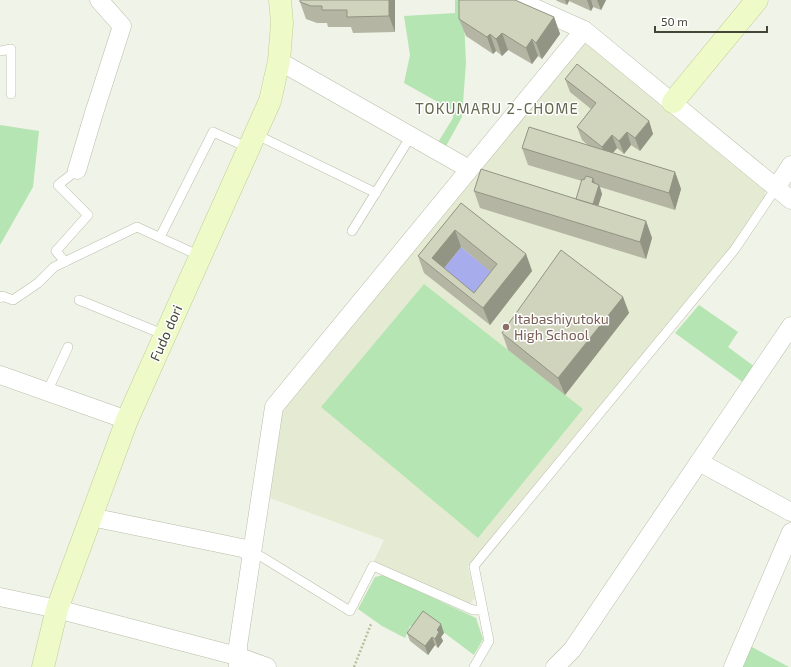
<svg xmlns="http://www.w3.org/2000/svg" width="791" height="667" viewBox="0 0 791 667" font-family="'Exo 2',sans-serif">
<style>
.education{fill:#e5ebd2}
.green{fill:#b5e5b2}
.water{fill:#a7adec}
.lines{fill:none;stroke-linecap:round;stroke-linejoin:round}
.lane-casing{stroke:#babeaa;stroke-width:10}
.street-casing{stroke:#babeaa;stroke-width:19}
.secondary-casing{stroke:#c0cd97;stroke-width:23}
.path{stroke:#b9be9c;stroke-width:2.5;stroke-dasharray:2 2;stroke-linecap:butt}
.lane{stroke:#fff;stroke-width:9}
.street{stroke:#fff;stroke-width:18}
.secondary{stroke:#eefbc9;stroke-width:22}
.wall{fill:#b4b6a3;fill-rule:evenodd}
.shaded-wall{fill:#929484}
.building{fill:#d1d4bd;stroke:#929484;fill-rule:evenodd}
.education-dot{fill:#8d6e63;stroke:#fff;stroke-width:1.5}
.labels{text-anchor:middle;stroke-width:3;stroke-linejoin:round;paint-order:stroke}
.education-label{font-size:14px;fill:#785e54;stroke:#fff;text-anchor:start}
.street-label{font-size:14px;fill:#444537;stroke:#fff}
.neighbourhood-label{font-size:15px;letter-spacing:1px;fill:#65684e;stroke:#fff}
</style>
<rect width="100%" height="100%" fill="#f0f3e7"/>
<!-- education -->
<polygon class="education" points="583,43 591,44 765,188 765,197 731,247 468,566 475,598 468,605 374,561 384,540 267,497 281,408"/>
<!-- green -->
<g class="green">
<polygon points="455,0 463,0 466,62 462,117 445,148 437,144 453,118 452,110 404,83 410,55 404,16 455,13"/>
<polygon points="0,125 39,131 33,187 0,245"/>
<polygon points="424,284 583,409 478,538 321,407"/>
<polygon points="699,305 738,332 728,347 755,367 744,383 675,333"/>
<polygon points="384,575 476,618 483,639 474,655 426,619 419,627 410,626 405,638 382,626 358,609 375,577"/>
<polygon points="750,646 789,667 741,667"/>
</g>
<!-- water -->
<polygon class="water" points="461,247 503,281 480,310 438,275"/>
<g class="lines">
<defs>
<g id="lane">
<polyline points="0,51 11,49 11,94"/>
<polyline points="255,134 376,193"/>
<polyline points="352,231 411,136"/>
<polyline points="160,237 213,132 249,148"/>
<polyline points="65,262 56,251 88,215 58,185 77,170"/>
<polyline points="0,298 2,296 13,300 38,283 54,267 137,227 200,256"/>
<polyline points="79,300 165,335"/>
<polyline points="47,392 68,347"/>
<polyline points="252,553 262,557 350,611 373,566 473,610 482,610"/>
<polyline points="474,667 489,641 474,566 735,249 776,188"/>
</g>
<g id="street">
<polyline points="517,0 584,30 791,200"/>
<polyline points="279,61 469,169"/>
<polyline points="77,170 94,113 122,26 99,0"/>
<polyline points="776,188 791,165"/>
<polyline points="0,375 127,420"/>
<polyline points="699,462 791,512"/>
<polyline points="91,517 242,548 252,553"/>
<polyline points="0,597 57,609 237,656 267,667"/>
<polyline points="238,667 238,646 274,407 584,30"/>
<polyline points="555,667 572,650 791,326"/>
<polyline points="733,667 791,532"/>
</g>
<g id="secondary">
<polyline points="673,102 757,0"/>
<polyline points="43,667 57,609 127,420 270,101 279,61 282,23 280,0"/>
</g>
</defs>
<!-- lane casing -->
<use href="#lane" class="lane-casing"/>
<!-- street casing -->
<use href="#street" class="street-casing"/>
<!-- secondary casing -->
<use href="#secondary" class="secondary-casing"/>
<!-- path -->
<polyline class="path" points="354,667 371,624"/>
<!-- lane -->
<use href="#lane" class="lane"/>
<!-- street -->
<use href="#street" class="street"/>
<!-- secondary -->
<use href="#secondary" class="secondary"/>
</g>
<!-- wall -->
<g class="wall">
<polygon points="300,0 395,0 395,32 353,33 351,27 328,27 327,23 317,23 306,19 300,2"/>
<polygon points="556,0 606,0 601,10 593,7 591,11 569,1 567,5 557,1"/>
<polygon points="554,17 560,34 542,59 538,56 532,64 508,50 502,56 496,51 493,54 466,36 459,19"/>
<polygon points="565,79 649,121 653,134 640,151 631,145 624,154 617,148 613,153 675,172 681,189 675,210 600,187 602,194 598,206 646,221 652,238 646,259 480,208 474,191 576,199 582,181 528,165 522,148 589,146 582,140 577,127 591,109 570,92"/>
<path d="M461 203 526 254 532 271 490 325 424 273 418 256ZM461 247 491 272 474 293 444 268Z"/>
<polygon points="623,297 629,313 565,395 508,350 502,333"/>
<polygon points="407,633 444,633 441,637 443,641 438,648 435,645 428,655 410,641"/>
</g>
<!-- shaded-wall -->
<g class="shaded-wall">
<polygon points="389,0 395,0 395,32 389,16"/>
<polygon points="565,0 569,0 569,1 567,5"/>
<polygon points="587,0 591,0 593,7 591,11"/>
<polygon points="597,0 606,0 601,10"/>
<polygon points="554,17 560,34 542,59 536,43"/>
<polygon points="502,33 508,50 502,56 496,39"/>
<polygon points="490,34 496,51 493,54 487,37"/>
<polygon points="532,39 538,56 532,64 526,48"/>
<polygon points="649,121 653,134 640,151 635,138"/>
<polygon points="627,132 631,145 624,154 619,141"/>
<polygon points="612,135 617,148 607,160 602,147"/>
<polygon points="675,172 681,189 675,210 669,193"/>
<polygon points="593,178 596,187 592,182"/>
<polygon points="599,185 602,194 595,216 592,207"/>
<polygon points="646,221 652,238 646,259 640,242"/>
<polygon points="455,230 461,247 440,273 432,258"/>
<polygon points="526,254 532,271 490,325 483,308"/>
<polygon points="623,297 629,313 565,395 558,378"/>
<polygon points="441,624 444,633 441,637 443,641 438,648 435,639 437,630"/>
<polygon points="432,637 435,645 428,655 425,646"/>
</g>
<!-- building -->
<g class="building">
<polygon points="300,0 389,0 389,16 347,17 347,10 322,10 322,6 311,6 300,2"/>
<polygon points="459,0 515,0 554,17 536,43 532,39 526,48 502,33 496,39 490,34 487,37 459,19"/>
<polygon points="577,64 649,121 635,138 627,132 619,141 612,135 602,147 577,127 596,103 565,79"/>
<polygon points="529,127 675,172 669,193 522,148"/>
<polygon points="481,169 646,221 640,242 474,191"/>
<polygon points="586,176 593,178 592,182 599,185 593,204 576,199 582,179 584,180"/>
<path d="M461 203 526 254 483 308 418 256ZM455 230 497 264 474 293 432 258Z"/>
<polygon points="561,250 623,297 558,378 502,333"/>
<polygon points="423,611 441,624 437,630 439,632 435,639 432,637 425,646 407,633"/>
</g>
<!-- markers -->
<circle class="education-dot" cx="506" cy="327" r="4"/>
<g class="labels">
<!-- education labels -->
<g class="education-label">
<text x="514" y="324">Itabashiyutoku<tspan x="514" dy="16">High School</tspan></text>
</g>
<!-- street labels -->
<g class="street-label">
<text transform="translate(166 333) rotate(-66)" y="5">Fudo dori</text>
</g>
<!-- neighbourhood labels -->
<g class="neighbourhood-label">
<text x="497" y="114">TOKUMARU 2-CHOME</text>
</g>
</g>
<!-- scale -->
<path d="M655 26v6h112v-6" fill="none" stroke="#444537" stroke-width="2"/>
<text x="661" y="26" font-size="12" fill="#444537" stroke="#ffffff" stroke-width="3" paint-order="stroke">50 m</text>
</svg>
